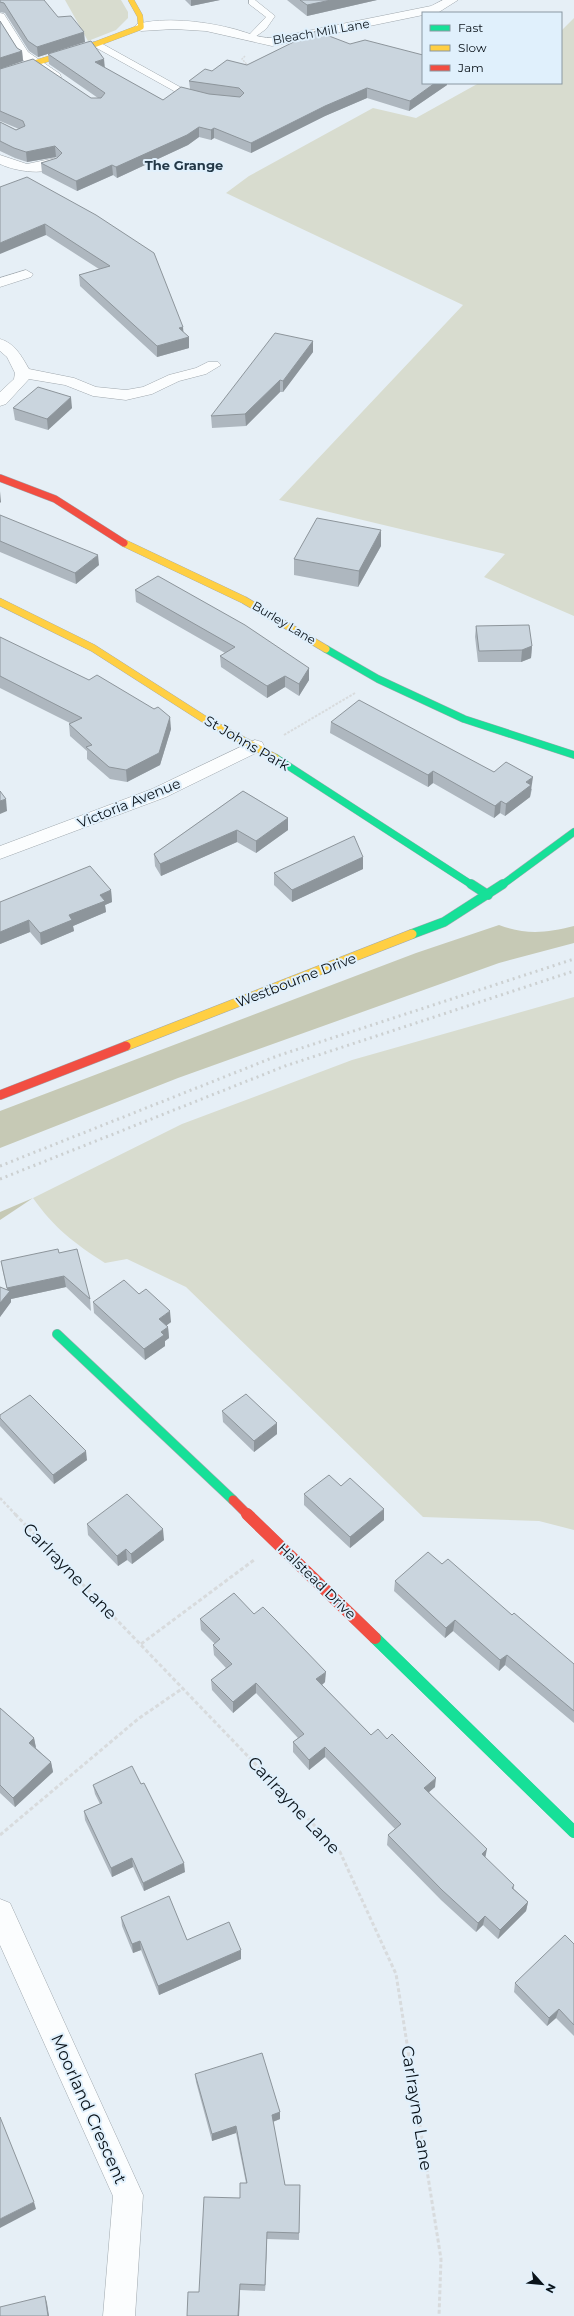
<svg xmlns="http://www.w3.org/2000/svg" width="574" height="2316" viewBox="0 0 574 2316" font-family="Montserrat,sans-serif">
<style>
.green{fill:#d8dccf}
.forest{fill:#c6c9b5}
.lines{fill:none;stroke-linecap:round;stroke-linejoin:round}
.lane-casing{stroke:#a0a8ae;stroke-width:1}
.street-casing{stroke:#a0a8ae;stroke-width:1}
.fast-far2-casing{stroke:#a0a8ae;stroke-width:8}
.fast-far1-casing{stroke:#a0a8ae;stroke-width:10}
.fast-casing{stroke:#a0a8ae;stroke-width:12}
.slow-far2-casing{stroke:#a0a8ae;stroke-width:6}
.slow-far1-casing{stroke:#a0a8ae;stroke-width:8}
.slow-casing{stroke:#a0a8ae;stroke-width:10}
.jam-far2-casing{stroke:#a0a8ae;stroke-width:8}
.jam-far1-casing{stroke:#a0a8ae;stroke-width:10}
.jam-casing{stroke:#a0a8ae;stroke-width:12}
.path-far3{stroke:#d8dbdd;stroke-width:1.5;stroke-dasharray:2 1;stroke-linecap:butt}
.path-far2{stroke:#d8dbdd;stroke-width:2;stroke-dasharray:2.5 1.5;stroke-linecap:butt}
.path-far1{stroke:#d8dbdd;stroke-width:2.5;stroke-dasharray:3 2;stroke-linecap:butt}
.path{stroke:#d8dbdd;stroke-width:3;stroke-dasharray:4 2.5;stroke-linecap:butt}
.lane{fill:#fbfdfe;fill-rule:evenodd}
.street{fill:#fbfdfe;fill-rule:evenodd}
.fast-far2{stroke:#16e098;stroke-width:7}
.fast-far1{stroke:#16e098;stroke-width:9}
.fast{stroke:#16e098;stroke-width:12}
.slow-far2{stroke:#ffcf43;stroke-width:5.5}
.slow-far1{stroke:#ffcf43;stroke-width:7}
.slow{stroke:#ffcf43;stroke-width:9}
.jam-far2{stroke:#f24e42;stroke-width:7}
.jam-far1{stroke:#f24e42;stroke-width:9}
.jam{stroke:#f24e42;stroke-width:12}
.rail{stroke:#ccd0d1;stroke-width:3;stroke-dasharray:2 4;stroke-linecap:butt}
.wall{fill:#aeb7bf}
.shaded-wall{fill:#8d959b}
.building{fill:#cad5de;stroke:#8d959b}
.labels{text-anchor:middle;stroke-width:4;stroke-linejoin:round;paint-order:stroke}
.far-street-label{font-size:12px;fill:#0a131a;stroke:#e0f0fc}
.far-neighbourhood-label{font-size:13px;font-weight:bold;fill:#233847;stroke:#e0f0fc}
.street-label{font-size:14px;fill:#0a131a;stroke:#e0f0fc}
.near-street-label{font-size:17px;fill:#0a131a;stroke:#e0f0fc}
</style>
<rect width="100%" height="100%" fill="#e6eff6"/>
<!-- green -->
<g class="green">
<polygon points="65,0 121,0 128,12 128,18 116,30 88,41"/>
<polygon points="574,18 574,616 484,577 505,554 279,500 463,305 226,193 249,176 373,108 416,118 479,83 561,83 561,31"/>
<path d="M574 997V1530L539 1521 423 1517 186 1287 127 1259 105 1263C74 1243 54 1228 33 1198L182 1124 352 1060Z"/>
</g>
<!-- forest -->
<g class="forest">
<path d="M499 925C526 935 546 933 574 926V943L499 963 178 1078 0 1148V1111L416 953Z"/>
<polygon points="33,1198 0,1220 0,1212"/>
</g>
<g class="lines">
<defs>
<g id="lane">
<polygon points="249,0 255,0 275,16 266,29 251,40 247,37 266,17 249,4"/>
<polygon points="93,42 99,42 189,92 200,96 196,99 183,96 93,46"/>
</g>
<g id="street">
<path d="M443 0H458L439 12 423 13V15L272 46 206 31 174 29 141 31 135 27 137 24C165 17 201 21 230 28 244 31 257 38 272 38L431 6Z"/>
<path d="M0 13 4 14 28 52 60 74 61 77 60 80C42 84 3 43 0 26 0 22 0 17 0 13Z"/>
<path d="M0 155 27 164 55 158 62 162C51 178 14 171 0 164Z"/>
<polygon points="26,270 33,274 31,277 0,287 0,278"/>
<path d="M0 339C15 343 22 357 29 369L74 378 96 387 126 390 143 387 169 375 196 368 208 362H218L221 365 206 374 179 381 152 394 126 400 93 396 65 385 29 379 6 404 0 406V392L14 379 15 373 7 357 0 351Z"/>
<polygon points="255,740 262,742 264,746 262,750 166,797 0,859 0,846 152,789"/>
<polygon points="0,1899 10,1903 143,2195 135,2316 103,2316 113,2196 0,1945"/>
</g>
<g id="fast-far2">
<polyline points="326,649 378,679 464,719 574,755"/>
<polyline points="276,758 472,885"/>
<polyline points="502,885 574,832"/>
</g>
<g id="fast-far1">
<polyline points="471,884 488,895"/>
<polyline points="412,934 444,922 503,884"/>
<polyline points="57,1334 233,1500"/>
</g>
<polyline id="fast" points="375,1638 574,1832"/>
<polyline id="slow-far2" points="0,74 96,44 141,27 140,16 131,0"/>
<g id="slow-far1">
<polyline points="124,543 244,600 326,649"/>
<polyline points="0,602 93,648 207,721 276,758"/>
</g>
<polyline id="slow" points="126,1046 412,934"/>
<polyline id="jam-far2" points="0,478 55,499 124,543"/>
<g id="jam-far1">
<polyline points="0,1095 126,1046"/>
<polyline points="233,1500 248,1515"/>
</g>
<polyline id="jam" points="247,1514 375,1638"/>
</defs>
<!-- lane casing -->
<use href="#lane" class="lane-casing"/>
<!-- street casing -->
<use href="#street" class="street-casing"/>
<!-- fast-far2 casing -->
<use href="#fast-far2" class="fast-far2-casing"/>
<!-- fast-far1 casing -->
<use href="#fast-far1" class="fast-far1-casing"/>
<!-- fast casing -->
<use href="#fast" class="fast-casing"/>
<!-- slow-far2 casing -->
<use href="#slow-far2" class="slow-far2-casing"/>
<!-- slow-far1 casing -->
<use href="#slow-far1" class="slow-far1-casing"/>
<!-- slow casing -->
<use href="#slow" class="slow-casing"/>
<!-- jam-far2 casing -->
<use href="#jam-far2" class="jam-far2-casing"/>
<!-- jam-far1 casing -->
<use href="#jam-far1" class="jam-far1-casing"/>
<!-- jam casing -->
<use href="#jam" class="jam-casing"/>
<!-- path-far3 -->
<polyline class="path-far3" points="245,56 242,59 250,68"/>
<!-- path-far2 -->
<polyline class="path-far2" points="284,735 355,693"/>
<!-- path-far1 -->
<polyline class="path-far1" points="0,1498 16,1515"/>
<!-- path -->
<g class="path">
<polyline points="15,1514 340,1852 396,1974 441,2259 439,2316"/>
<polyline points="141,1644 254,1560"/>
<polyline points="0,1835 138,1719 183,1688"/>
</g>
<!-- lane -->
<use href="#lane" class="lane"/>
<!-- street -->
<use href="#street" class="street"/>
<!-- fast-far2 -->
<use href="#fast-far2" class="fast-far2"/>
<!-- fast-far1 -->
<use href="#fast-far1" class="fast-far1"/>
<!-- fast -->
<use href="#fast" class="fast"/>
<!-- slow-far2 -->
<use href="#slow-far2" class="slow-far2"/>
<!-- slow-far1 -->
<use href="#slow-far1" class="slow-far1"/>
<!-- slow -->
<use href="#slow" class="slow"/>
<!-- jam-far2 -->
<use href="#jam-far2" class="jam-far2"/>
<!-- jam-far1 -->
<use href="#jam-far1" class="jam-far1"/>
<!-- jam -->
<use href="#jam" class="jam"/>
<!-- rail -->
<g class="rail">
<polyline points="0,1166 277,1056 574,959"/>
<polyline points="0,1179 285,1066 574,971"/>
</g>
</g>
<!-- wall -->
<g class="wall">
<polygon points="0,0 58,17 85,42 38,57 29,51 5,13 0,12"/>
<polygon points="185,0 220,0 191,6"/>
<polygon points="287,0 377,0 307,16"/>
<polygon points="0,21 17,48 22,51 23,61 2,68 91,98 98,98 49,64 48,54 105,68 163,100 190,89 189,81 212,71 247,65 447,85 409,111 367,98 325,116 251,153 214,138 211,140 199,137 188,145 117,178 113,175 77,191 42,173 41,163 57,158 56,157 27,162 15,158 0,151 0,122 16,130 19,129 0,121"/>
<polygon points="27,177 183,327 183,332 189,337 189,348 157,357 80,286 79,275 99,269 46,235"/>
<polygon points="313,341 313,352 283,392 280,392 246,426 212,428 211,416"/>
<polygon points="13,408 72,408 48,430 15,420"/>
<polygon points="0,515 99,565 76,584 0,552"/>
<polygon points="381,546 358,587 294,575 294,559"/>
<polygon points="135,590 309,668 309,680 299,696 285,687 267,698 221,667 220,656 225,653 136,602"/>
<polygon points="476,626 532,646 531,658 521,662 478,662 475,637"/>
<polygon points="0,637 171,729 160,765 127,782 110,779 87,759 87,751 70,736 69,724 70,723 0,688"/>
<polygon points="331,722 494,772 532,789 530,797 505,816 500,813 494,818 433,783 428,787 330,733"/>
<polygon points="243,791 288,818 288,830 256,853 237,842 161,876 155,866 154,854"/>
<polygon points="363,857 363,869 292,902 274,885 274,873"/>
<polygon points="111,890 112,902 105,905 106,912 73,926 74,931 41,945 30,932 0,944 0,902"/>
<polygon points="59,1253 90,1299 91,1311 66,1287 11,1299 11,1302 0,1317 0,1287 7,1290 3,1272 1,1261"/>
<polygon points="139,1294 171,1322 166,1326 168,1327 169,1338 165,1341 165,1346 145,1360 94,1313 93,1302"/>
<polygon points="222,1411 277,1423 277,1434 254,1452 223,1422"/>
<polygon points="0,1415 87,1460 54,1484 0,1426"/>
<polygon points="341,1486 384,1520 350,1548 304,1505 304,1494"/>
<polygon points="87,1524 164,1540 132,1564 127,1560 118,1566 88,1535"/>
<polygon points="442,1564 512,1615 574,1664 574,1723 505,1665 499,1671 453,1631 445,1638 394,1591 395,1581"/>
<polygon points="254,1614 325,1682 322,1685 371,1735 435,1787 429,1792 485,1858 514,1885 514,1889 528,1902 526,1911 498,1939 483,1925 476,1932 441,1900 387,1845 388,1835 395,1829 325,1757 309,1770 293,1752 293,1742 298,1738 256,1693 233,1713 212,1690 211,1680 226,1668 214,1655 213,1645 215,1644 201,1630 200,1619"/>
<polygon points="0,1708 34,1738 36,1748 51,1762 53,1772 15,1807 0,1793"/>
<polygon points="141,1784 185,1872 144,1891 133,1867 112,1877 85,1820 84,1811 100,1804 95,1794 93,1785"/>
<polygon points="121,1917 187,1940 241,1959 159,1995 141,1950 133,1953 122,1926"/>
<polygon points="574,1944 574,2036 556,2018 547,2026 514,1992 515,1983"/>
<polygon points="195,2074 280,2112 280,2119 273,2122 285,2185 300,2185 299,2240 267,2239 265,2291 240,2290 239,2316 187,2316 199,2292 240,2198 246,2183 236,2133 212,2141 196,2082"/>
</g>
<!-- shaded-wall -->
<g class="shaded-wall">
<polygon points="191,0 220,0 191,6"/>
<polygon points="331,0 377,0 307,16 307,5"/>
<polygon points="84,32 85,42 38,57 37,47"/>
<polygon points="22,51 23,61 0,69 0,58"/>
<polygon points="104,59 105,69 95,62"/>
<polygon points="435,83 447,83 447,85 409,111 410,101"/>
<polygon points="367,88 367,98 325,116 251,153 251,143 325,106"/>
<polygon points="199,127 199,137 188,145 117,178 116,167"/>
<polygon points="214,128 214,138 211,140 211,130"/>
<polygon points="55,146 56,157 27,162 26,152"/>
<polygon points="112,165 113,175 77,191 76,181"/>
<polygon points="45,224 46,235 0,254 0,243"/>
<polygon points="183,327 184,338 179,328"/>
<polygon points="189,337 189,348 157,357 157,346"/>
<polygon points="313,341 313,352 283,392 283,381"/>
<polygon points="280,380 280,392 246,426 245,414"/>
<polygon points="71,397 72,408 48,430 47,419"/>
<polygon points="0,491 1,502 0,503"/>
<polygon points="381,530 381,546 358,587 359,571"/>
<polygon points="98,555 99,565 76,584 75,573"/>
<polygon points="532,646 531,658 521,662 522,650"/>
<polygon points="309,668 309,680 299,696 299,684"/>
<polygon points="285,676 285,687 267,698 267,686"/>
<polygon points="170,717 171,729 160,765 127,782 126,770"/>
<polygon points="433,771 433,783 428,787 428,775"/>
<polygon points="533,777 530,797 505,816 506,804 526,782"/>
<polygon points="6,799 7,811 0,814 0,801"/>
<polygon points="501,801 500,813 494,818 495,806"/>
<polygon points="288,818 288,830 256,853 256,841"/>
<polygon points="237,830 237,842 161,876 160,864"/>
<polygon points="363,857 363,869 292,902 292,890"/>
<polygon points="111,890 112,902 105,905 106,912 73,926 74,931 41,945 40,933 100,895"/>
<polygon points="29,920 30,932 0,944 0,932"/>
<polygon points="64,1276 66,1287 11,1299 11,1302 0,1317 0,1303 8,1293 7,1288"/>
<polygon points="170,1311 171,1322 160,1330 159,1319"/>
<polygon points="168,1327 169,1338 165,1341 165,1346 145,1360 144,1349 161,1332"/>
<polygon points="277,1423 277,1434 254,1452 254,1441"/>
<polygon points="86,1451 87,1460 54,1484 53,1475"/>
<polygon points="384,1509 384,1520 350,1548 350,1537"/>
<polygon points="163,1529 164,1540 132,1564 131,1554"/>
<polygon points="126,1549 127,1560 118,1566 117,1556"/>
<polygon points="455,1620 453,1631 445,1638 446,1628"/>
<polygon points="507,1655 505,1665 499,1671 500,1660"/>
<polygon points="326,1672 325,1682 316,1690 316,1679"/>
<polygon points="256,1683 256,1693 233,1713 233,1702"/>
<polygon points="34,1738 36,1748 29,1743"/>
<polygon points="325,1747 325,1757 309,1770 309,1760"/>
<polygon points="51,1762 53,1772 15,1807 13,1798"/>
<polygon points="436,1778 435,1787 423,1797 424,1788"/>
<polygon points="487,1849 485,1859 482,1854"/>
<polygon points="132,1858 133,1867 112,1877 111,1868"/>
<polygon points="184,1863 185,1872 144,1891 143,1883"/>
<polygon points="528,1902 526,1911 498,1939 500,1930"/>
<polygon points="485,1916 483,1925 476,1932 478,1923"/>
<polygon points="140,1941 141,1950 133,1953 132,1944"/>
<polygon points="241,1950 241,1959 159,1995 158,1986"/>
<polygon points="559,2009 556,2018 547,2026 549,2018"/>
<polygon points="280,2112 280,2119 272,2122 272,2115"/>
<polygon points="236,2126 236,2133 212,2141 212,2134"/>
<polygon points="34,2202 36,2209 0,2228 0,2219"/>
<polygon points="267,2232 267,2239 265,2291 265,2285"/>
<polygon points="240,2284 240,2290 239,2316 238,2316"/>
<polygon points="45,2296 47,2303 49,2316 48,2316"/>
</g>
<!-- building -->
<g class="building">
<polygon points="0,0 44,0 58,17 71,16 84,32 37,47 28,41 4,3 0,2"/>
<polygon points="300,0 331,0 307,5"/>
<polygon points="0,21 17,48 22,51 0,58"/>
<polygon points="316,31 350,44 365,40 423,55 423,83 435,83 410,101 367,88 325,106 251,143 214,128 211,130 199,127 187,135 116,167 112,165 76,181 41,163 57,158 62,153 55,146 26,152 14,148 0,141 0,122 16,130 25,126 23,121 0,111 0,69 33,59 91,98 101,98 105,93 48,54 91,41 104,59 95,62 163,100 181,87 209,94 240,97 244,93 239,88 189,81 205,69 212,71 227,60 247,65"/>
<polygon points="27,177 96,215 154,253 183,327 179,328 189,337 157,346 79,275 110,266 45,224 0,243 0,187"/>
<polygon points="275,333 313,341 283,381 280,380 245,414 211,416"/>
<polygon points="38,387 71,397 47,419 13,408"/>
<polygon points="0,515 98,555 75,573 0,541"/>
<polygon points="317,518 381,530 359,571 294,559"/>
<polygon points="158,576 245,625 309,668 299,684 285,676 267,686 220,656 235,647 135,590"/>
<polygon points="529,625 532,646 522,650 479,651 476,626"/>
<polygon points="0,637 89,680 97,675 154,709 158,707 170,717 159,753 126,770 109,767 86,747 92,745 69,724 82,718 0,676"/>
<polygon points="359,700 494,772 506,762 533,777 526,782 531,785 506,804 501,801 495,806 433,771 428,775 331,722"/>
<polygon points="0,791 6,799 0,801"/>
<polygon points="243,791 288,818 256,841 237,830 160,864 154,854"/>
<polygon points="354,836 363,857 292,890 274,873"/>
<polygon points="90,866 111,890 100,895 105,901 69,915 72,920 40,933 29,920 0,932 0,902"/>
<polygon points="58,1249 59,1253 77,1249 90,1299 64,1276 7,1288 1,1261"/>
<polygon points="124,1280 139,1294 146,1289 170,1311 159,1319 168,1327 161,1332 164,1335 144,1349 93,1302"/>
<polygon points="0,1287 10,1291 0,1303"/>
<polygon points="246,1394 277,1423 254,1441 222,1411"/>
<polygon points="30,1395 86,1451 53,1475 0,1418 0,1415"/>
<polygon points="329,1475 341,1486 350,1478 384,1509 350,1537 304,1494"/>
<polygon points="127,1494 163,1529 131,1554 126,1549 117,1556 87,1524"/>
<polygon points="428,1552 442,1564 448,1559 512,1615 514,1613 574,1664 574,1711 507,1655 500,1660 455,1620 446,1628 395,1581"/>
<polygon points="234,1593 254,1614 263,1607 275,1619 326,1672 316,1679 371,1735 378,1729 387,1739 392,1734 436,1778 424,1788 487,1849 482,1854 514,1885 512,1888 528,1902 500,1930 485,1916 478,1923 442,1890 388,1835 401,1824 325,1747 309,1760 293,1742 304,1734 256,1683 233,1702 211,1680 232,1664 213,1645 220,1639 200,1619"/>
<polygon points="0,1708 34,1738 29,1743 51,1762 13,1798 0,1785"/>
<polygon points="132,1766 141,1784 144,1783 184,1863 143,1883 132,1858 111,1868 84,1811 102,1803 93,1785"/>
<polygon points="169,1896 187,1940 229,1922 241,1950 158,1986 140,1941 132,1944 121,1917"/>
<polygon points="565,1935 574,1944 574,2025 559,2009 549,2018 515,1983"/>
<polygon points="262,2053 280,2112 272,2115 285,2185 300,2185 299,2233 267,2232 265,2285 240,2284 238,2316 187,2316 188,2292 199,2292 204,2197 240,2198 240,2183 247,2183 236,2126 212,2134 195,2074"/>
<polygon points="0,2117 34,2202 0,2219"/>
<polygon points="45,2296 48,2316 0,2316 0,2307"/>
</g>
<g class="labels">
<!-- far-street labels -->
<g class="far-street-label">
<text transform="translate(321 32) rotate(-10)" y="4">Bleach Mill Lane</text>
<text transform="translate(284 623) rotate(31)" y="4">Burley Lane</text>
</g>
<!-- far-neighbourhood labels -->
<g class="far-neighbourhood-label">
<text x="184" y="170">The Grange</text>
</g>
<!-- street labels -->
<g class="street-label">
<text transform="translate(247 743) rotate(30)" y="5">St Johns Park</text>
<text transform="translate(129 803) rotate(-22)" y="5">Victoria Avenue</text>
<text transform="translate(296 980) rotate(-21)" y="5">Westbourne Drive</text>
<text transform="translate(317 1581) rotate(44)" y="5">Halstead Drive</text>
</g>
<!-- near-street labels -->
<g class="near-street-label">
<text transform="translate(70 1571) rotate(46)" y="6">Carlrayne Lane</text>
<text transform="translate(294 1805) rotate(47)" y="6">Carlrayne Lane</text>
<text transform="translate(417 2108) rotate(81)" y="6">Carlrayne Lane</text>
<text transform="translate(89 2109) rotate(66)" y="6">Moorland Crescent</text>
</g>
</g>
<!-- legend -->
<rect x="422" y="12" width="140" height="72" fill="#e0f0fc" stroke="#8a98a2"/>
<rect x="430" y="25" width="20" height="6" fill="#16e098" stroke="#8a98a2"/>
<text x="458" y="32" font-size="12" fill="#0a131a">Fast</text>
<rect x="430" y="45" width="20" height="6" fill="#ffcf43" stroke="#8a98a2"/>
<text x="458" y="52" font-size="12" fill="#0a131a">Slow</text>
<rect x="430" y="65" width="20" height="6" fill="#f24e42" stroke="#8a98a2"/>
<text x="458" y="72" font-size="12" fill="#0a131a">Jam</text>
<!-- north arrow -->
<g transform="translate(542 2284) rotate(117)" stroke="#e0f0fc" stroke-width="3" paint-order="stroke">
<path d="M0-3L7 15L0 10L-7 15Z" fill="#0a131a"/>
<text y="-6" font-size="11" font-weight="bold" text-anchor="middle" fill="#0a131a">N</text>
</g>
</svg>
